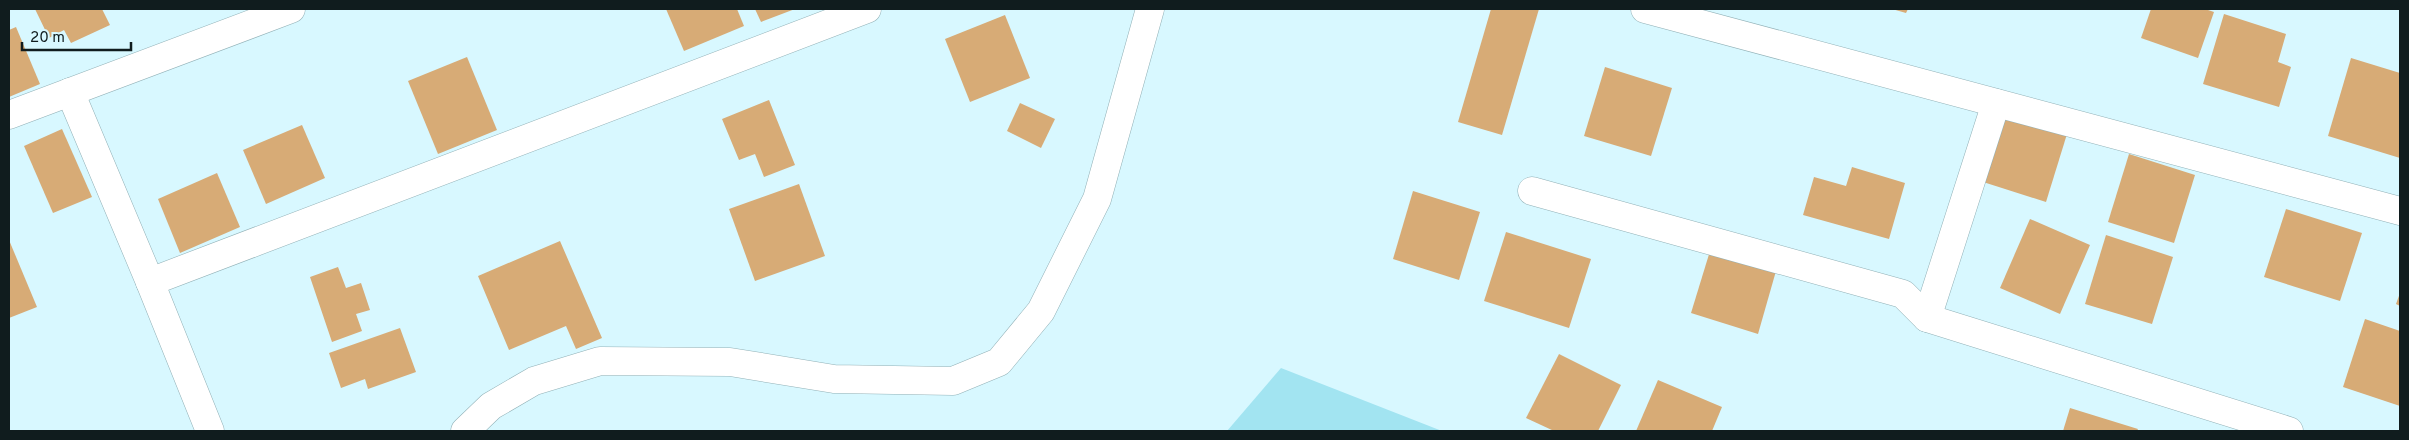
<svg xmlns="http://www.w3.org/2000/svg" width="2409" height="440" viewBox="0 0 2409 440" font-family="Overpass,sans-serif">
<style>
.green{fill:#a2e4f1}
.building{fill:#d7ab76}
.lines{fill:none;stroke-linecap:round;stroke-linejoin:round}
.minor-casing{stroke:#92b1b7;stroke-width:29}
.minor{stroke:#fff;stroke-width:28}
</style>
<rect width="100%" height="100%" fill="#d8f8ff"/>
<!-- green -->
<polygon class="green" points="1281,368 1442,431 1227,431"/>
<!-- building -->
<g class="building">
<polygon points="35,9 102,9 110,25 71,43 64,30 49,38"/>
<polygon points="666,9 737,9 744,26 684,51"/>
<polygon points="755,9 795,9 761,22"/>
<polygon points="1491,9 1539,9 1502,135 1458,122"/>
<polygon points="1892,9 1908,9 1906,13"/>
<polygon points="2151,9 2205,9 2214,12 2198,58 2141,38"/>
<polygon points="2224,14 2286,34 2278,62 2291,67 2279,107 2203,84"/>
<polygon points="1005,15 1030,78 970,102 945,39"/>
<polygon points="16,27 40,84 9,97 9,30"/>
<polygon points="467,57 497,130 438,154 408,81"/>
<polygon points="2351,58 2400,73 2400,158 2328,136"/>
<polygon points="1605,67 1672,88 1651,156 1584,136"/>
<polygon points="769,100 795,165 764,177 755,154 739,160 722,119"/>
<polygon points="1020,103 1055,119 1041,148 1007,131"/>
<polygon points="2001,113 2067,134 2046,202 1980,181"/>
<polygon points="302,125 325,178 266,204 243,150"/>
<polygon points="62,129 92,197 53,213 24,146"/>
<polygon points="2129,154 2195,175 2174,243 2108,222"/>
<polygon points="1852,167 1905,183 1889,239 1803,215 1814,177 1846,186"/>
<polygon points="217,173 240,227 180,253 158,199"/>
<polygon points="799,184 825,256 755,281 729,209"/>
<polygon points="1413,191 1480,212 1459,280 1393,259"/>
<polygon points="2286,209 2362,233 2340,301 2264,277"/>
<polygon points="2030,219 2090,245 2060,314 2000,288"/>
<polygon points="1506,232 1591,259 1569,328 1484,301"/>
<polygon points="2106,235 2173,257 2152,324 2085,304"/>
<polygon points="9,240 37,307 9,318"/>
<polygon points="560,241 602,338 576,349 566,326 509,350 478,276"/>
<polygon points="1710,251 1776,271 1758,334 1691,313"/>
<polygon points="338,267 346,288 361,283 370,310 356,314 362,331 332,342 310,277"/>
<polygon points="2400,293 2400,306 2396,304"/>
<polygon points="2365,319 2400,331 2400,406 2343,387"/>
<polygon points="400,328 416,372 368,389 365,379 341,388 329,353"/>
<polygon points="1559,354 1621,385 1598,431 1554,431 1526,418"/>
<polygon points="1658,380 1722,407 1712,431 1636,431"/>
<polygon points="2070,408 2138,429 2137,431 2063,431"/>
</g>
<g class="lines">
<defs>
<g id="minor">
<polyline points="1645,9 2400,211"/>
<polyline points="70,92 150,282 210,431"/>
<polyline points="9,115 291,9"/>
<polyline points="1532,191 1903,294 1927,318 2289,431"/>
<polyline points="150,282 867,9"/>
<polyline points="1927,318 1996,103"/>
<polyline points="465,431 491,406 534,381 600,361 730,362 834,379 953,381 999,362 1041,311 1097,199 1150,9"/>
</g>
</defs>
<!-- minor casing -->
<use href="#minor" class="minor-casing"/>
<!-- minor -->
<use href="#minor" class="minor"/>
</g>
<!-- border -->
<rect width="2409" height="440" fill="none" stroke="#101c1e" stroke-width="20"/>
<!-- scale -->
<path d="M22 42v8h109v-8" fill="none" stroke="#101c1e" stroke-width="2.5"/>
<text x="30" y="42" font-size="15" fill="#101c1e" stroke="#d8f8ff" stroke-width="4" paint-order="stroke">20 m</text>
</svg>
